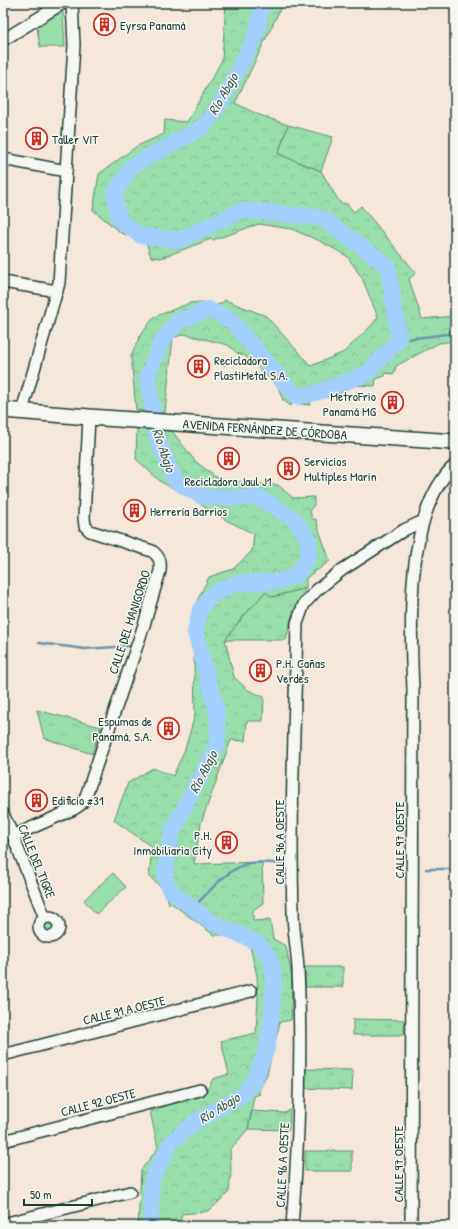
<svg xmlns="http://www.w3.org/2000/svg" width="458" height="1229" viewBox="0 0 458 1229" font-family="'Patrick Hand',sans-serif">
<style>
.grass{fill:url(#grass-tufts);stroke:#5c8e70}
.forest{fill:url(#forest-crowns);stroke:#5c8e70}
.pitch{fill:#98deab;stroke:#5c8e70}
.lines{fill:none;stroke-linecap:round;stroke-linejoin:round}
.stream{stroke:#6e95ad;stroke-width:2.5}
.river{stroke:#a2cffd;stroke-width:16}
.minor-casing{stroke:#1f3d34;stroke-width:14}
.secondary-casing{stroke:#1f3d34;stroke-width:18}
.minor{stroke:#f6f6f2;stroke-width:11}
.secondary{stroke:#f6f6f2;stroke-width:15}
.labels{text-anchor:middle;stroke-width:3;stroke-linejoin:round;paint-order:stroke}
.poi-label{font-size:13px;fill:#1f3d34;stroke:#f6f6f2;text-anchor:start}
.street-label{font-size:13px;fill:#1f3d34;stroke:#f6f6f2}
.water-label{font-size:14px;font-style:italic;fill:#395a5c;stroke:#f6f6f2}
</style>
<defs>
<pattern id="grass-tufts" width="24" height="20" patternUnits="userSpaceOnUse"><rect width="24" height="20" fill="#98deab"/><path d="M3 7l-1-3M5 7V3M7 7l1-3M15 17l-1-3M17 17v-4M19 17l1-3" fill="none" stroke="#83bf94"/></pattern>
<pattern id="forest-crowns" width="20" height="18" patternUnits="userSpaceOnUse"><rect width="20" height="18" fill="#98deab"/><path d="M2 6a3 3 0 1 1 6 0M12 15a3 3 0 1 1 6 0" fill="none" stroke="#83bf94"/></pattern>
</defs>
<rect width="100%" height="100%" fill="#f5e8da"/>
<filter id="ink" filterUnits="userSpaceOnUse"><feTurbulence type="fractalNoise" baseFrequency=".025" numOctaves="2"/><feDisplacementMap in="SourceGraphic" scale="8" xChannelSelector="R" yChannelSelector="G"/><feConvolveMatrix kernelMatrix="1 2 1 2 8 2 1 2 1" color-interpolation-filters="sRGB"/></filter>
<g filter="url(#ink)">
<!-- grass -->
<g class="grass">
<polygon points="288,125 333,137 321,171 278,154"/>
<polygon points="306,588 293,612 286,640 225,640 237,624 265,592 272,597"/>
<polygon points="37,710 101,727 92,754 44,738"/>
<circle cx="50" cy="927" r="6"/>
<rect x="305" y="967" width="38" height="20"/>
<polygon points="353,1019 404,1020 404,1035 353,1035"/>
<polygon points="305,1069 353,1070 352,1090 304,1088"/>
<polygon points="290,1110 289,1130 248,1129 252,1111 285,1113"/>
<rect x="305" y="1151" width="47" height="20"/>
</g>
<!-- forest -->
<g class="forest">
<polygon points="226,3 283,3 235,103 257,114 288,125 278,154 321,171 340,203 347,204 354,212 361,206 416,273 409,279 422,319 455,316 455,341 439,343 396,366 394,374 385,373 385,376 376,379 375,386 355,385 334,396 321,398 310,402 310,405 292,403 291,406 283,400 278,387 266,375 245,356 237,353 228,345 184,334 173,338 165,413 136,410 131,356 140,336 154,317 190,303 203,302 215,306 222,303 225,300 266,316 311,366 344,352 371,326 378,317 362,278 347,256 320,241 291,229 259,224 213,240 211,239 161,258 151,257 146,242 121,233 93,210 99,174 137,146 164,134 165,120 187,122 222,60"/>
<polygon points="137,429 172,431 195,461 218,479 248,483 278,485 293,498 314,497 314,505 310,510 312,519 316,519 319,530 330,561 306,578 306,588 272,597 265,592 237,624 225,640 234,677 248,690 264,697 263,721 247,721 245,741 231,740 201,823 194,864 262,862 263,903 253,910 253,921 270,920 273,939 286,946 292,978 291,1020 280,1022 267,1074 259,1091 260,1094 254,1096 248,1129 230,1150 231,1171 229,1192 210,1210 204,1212 182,1214 178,1226 138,1226 141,1170 158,1148 150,1111 205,1094 213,1079 229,1074 221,1041 256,1033 258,998 257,976 249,942 234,935 214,935 171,903 169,904 166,892 149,876 152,847 114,820 128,783 153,768 173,776 185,749 195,715 194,658 192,627 196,603 209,577 233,569 252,551 254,534 226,520 179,491 161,482 136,459"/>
</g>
<!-- pitch -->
<g class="pitch">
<polygon points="63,12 65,47 40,47 36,21"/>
<polygon points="113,873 126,887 96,914 84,900"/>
</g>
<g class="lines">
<!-- stream -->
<g class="stream">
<polyline points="399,340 455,333"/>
<polyline points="39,643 85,649 130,646"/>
<polyline points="426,869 455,869"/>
<path d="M193 908C209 892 224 872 246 864 257 861 272 863 283 864"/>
</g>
<!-- river -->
<polyline class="river" points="150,1226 152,1179 171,1142 197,1121 242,1095 254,1081 267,1049 272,1011 274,975 270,958 258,943 209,921 169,889 165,878 167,860 172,831 217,745 218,727 216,708 195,632 200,610 213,594 236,583 276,582 297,575 309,555 308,538 294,519 260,498 203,497 175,481 157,438 147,377 162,341 177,322 208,309 232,321 296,397 316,393 366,374 399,340 388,266 322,218 243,210 179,240 141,236 119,220 114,194 132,166 203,127 218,108 257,33 262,3"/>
<defs>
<g id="minor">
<polyline points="3,40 63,3"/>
<polyline points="3,159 66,171"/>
<polyline points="3,282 57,291"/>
<polyline points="22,411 59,283 74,45 72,3"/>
<polyline points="3,814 13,836 45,918"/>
<path d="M13 836 74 809 80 805 85 799 144 625 160 571C161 562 160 557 152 551L90 531 85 526 84 518 89 417"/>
<circle cx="49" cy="927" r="10"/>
<polyline points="3,1055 251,991"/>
<polyline points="3,1141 200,1090"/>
<polyline points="3,1224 130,1192"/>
<path d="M292 1226C299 1141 302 1054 298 969 297 949 293 930 293 911 290 815 295 719 297 623L304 604 317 590 342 570 404 530 423 521"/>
<path d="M411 1226 413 689C410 626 405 510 455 465"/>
</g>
<polyline id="secondary" points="3,410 89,417 455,442"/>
</defs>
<!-- minor casing -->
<use href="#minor" class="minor-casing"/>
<!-- secondary casing -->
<use href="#secondary" class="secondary-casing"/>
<!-- minor -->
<use href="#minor" class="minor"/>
<!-- secondary -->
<use href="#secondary" class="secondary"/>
</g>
</g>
<!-- icons -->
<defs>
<symbol id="building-ring" viewBox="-11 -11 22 22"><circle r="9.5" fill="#f6f6f2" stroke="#c8321e" stroke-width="1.5"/><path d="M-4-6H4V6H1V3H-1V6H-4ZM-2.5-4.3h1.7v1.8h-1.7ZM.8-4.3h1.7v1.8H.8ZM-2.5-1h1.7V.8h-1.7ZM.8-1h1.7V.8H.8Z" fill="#c8321e"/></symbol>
</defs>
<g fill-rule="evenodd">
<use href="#building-ring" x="92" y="12" width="25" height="25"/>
<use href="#building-ring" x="24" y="126" width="25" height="25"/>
<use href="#building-ring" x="186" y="354" width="25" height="25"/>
<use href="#building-ring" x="380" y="390" width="25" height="25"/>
<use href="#building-ring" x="216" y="446" width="25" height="25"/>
<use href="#building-ring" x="276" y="456" width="25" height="25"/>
<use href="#building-ring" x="122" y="498" width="25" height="25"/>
<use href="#building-ring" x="248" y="658" width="25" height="25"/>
<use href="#building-ring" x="156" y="716" width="25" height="25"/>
<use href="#building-ring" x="24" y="788" width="25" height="25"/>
<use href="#building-ring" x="214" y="830" width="25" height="25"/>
</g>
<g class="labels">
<!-- poi labels -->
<g class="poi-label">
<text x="120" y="30">Eyrsa Panamá</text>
<text x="52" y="144">Taller VIT</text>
<text x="214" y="365">Recicladora<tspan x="214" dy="15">PlastiMetal S.A.</tspan></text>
<text x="376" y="401" text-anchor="end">MetroFrio<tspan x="376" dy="15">Panamá MG</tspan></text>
<text x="304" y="466">Servicios<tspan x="304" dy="15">Multiples Marin</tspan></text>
<text x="228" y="486" text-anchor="middle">Recicladora Jaul J1</text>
<text x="150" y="516">Herrería Barrios</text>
<text x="276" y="668">P.H. Cañas<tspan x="276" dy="15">Verdes</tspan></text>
<text x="152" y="726" text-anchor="end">Espumas de<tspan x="152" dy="15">Panamá, S.A.</tspan></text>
<text x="52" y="805">Edificio #31</text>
<text x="212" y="840" text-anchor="end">P.H.<tspan x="212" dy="15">Inmobiliaria City</tspan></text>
</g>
<!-- street labels -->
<g class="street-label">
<text transform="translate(265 429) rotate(4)" y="5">AVENIDA FERNÁNDEZ DE CÓRDOBA</text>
<text transform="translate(129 622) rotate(-72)" y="5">CALLE DEL MANIGORDO</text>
<text transform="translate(399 840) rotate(-90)" y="5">CALLE 97 OESTE</text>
<text transform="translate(279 842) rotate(-90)" y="5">CALLE 96 A OESTE</text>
<text transform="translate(37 861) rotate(68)" y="5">CALLE DEL TIGRE</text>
<text transform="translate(124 1010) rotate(-14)" y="5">CALLE 91 A OESTE</text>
<text transform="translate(98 1102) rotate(-15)" y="5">CALLE 92 OESTE</text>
<text transform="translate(398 1164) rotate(-90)" y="5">CALLE 97 OESTE</text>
<text transform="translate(282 1165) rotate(-87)" y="5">CALLE 96 A OESTE</text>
</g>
<!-- water labels -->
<g class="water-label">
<text transform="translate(223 94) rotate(-60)" y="5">Río Abajo</text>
<text transform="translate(164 450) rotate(71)" y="5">Río Abajo</text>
<text transform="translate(203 772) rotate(-63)" y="5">Río Abajo</text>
<text transform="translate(219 1108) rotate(-32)" y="5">Río Abajo</text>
</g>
</g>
<!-- margin -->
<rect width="458" height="1229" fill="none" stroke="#f6f6f2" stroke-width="16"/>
<rect x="8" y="8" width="442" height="1213" fill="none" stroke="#1f3d34" stroke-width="1.5" filter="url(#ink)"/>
<!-- scale -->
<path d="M24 1199v6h68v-6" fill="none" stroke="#1f3d34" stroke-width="2"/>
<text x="30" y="1199" font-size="12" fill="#1f3d34" stroke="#f6f6f2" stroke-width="3" paint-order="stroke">50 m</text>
</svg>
